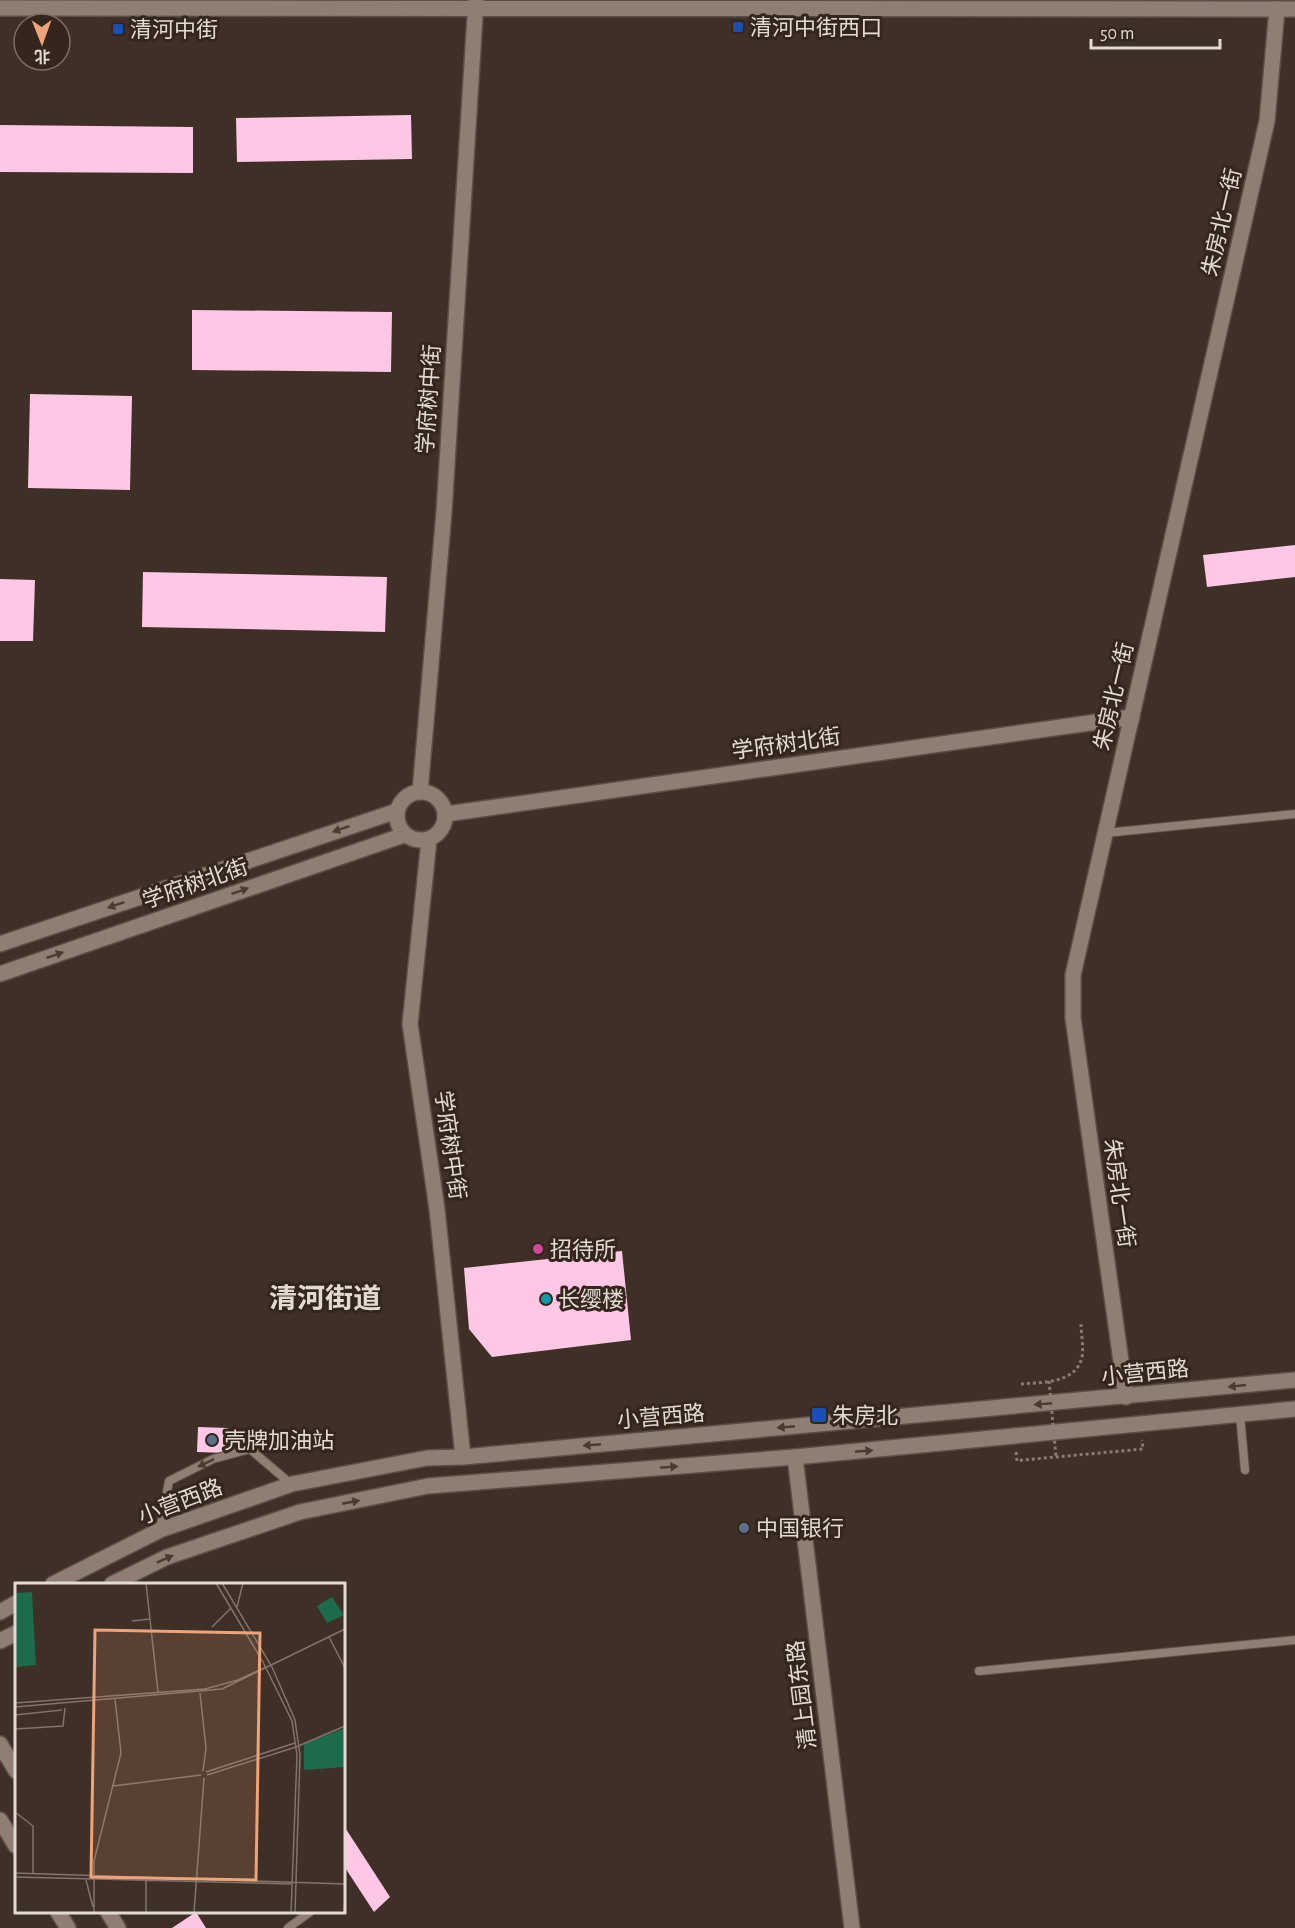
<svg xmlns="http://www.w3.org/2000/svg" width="1295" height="1928" viewBox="0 0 1295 1928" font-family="'Alegreya Sans','Noto Sans SC',sans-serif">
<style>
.building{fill:#ffc7e6}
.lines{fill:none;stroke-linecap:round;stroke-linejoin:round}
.lane-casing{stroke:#5a4e46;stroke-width:10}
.street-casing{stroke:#5a4e46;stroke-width:18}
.secondary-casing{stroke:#5a4e46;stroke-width:18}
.path{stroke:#887c73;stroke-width:3;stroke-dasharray:3 3;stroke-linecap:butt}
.lane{stroke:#8f7e73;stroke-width:8}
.street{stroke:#8f7e73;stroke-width:15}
.secondary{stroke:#8f7e73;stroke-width:15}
.path-bridge{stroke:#887c73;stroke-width:3;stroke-dasharray:3 3;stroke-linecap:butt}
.oneway{fill:#4b3c32}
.transit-dot{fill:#1a4fb4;stroke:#34261c;stroke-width:2}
.hotel-dot{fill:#d1479c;stroke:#34261c;stroke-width:2}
.culture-dot{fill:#0f9aa8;stroke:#34261c;stroke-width:2}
.service-dot{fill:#5c6f8a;stroke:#34261c;stroke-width:2}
.labels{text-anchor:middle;stroke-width:6;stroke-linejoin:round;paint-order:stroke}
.poi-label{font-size:22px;fill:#e3dad3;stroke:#34261c;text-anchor:start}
.street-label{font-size:22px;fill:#e3dad3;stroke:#34261c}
.district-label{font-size:28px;font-weight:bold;fill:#e3dad3;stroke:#34261c}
.inset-road{fill:none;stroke:#80746b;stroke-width:1.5}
.view{fill:#efa378;fill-opacity:0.15;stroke:#efa378;stroke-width:3}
.inset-edge{fill:none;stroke:#e3dad3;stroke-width:3}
</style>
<rect width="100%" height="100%" fill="#3e3026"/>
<!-- building -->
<g class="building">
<polygon points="411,115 412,159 237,162 236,118"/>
<polygon points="0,125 193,127 193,173 0,172"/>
<polygon points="192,310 392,312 391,372 192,370"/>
<polygon points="30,394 132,396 130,490 28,488"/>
<polygon points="1295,545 1295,577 1207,587 1203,555"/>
<polygon points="143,572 387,577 385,632 142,627"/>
<polygon points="0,579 35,580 33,641 0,641"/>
<polygon points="622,1251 631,1340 492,1357 469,1329 464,1268"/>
<polygon points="198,1427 228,1428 227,1453 197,1452"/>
<polygon points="344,1826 390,1897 374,1912 344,1866"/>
<polygon points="196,1912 206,1928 172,1928"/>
</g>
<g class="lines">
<defs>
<g id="lane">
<polyline points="1105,833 1295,814"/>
<polyline points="1240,1415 1245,1470"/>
<polyline points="160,1530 169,1481 213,1459 250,1449 291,1484"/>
<polyline points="979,1671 1295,1640"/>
<polyline points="288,1928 310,1912"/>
</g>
<g id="street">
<circle cx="421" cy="816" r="24"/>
<polyline points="420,792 444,512 476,0"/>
<polyline points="446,814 1132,717"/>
<polyline points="429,840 410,1024 437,1209 463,1457"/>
<polyline points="0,944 397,811"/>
<polyline points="0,974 404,835"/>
<polyline points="1126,1397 1073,1018 1073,975 1267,121 1277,9"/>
<polyline points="795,1457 852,1928"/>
</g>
<g id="secondary">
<polyline points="0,8 1295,9"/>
<polyline points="53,1584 160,1530 292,1484 427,1458 463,1457 1295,1380"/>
<polyline points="112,1584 167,1557 300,1512 428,1486 795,1457 1295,1409"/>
<polyline points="0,1612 16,1603"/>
<polyline points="0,1641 16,1633"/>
<polyline points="0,1744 16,1771"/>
<polyline points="0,1820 16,1846"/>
<polyline points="58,1912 68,1928"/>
<polyline points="108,1912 118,1928"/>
</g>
</defs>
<!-- lane casing -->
<use href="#lane" class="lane-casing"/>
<!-- street casing -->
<use href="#street" class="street-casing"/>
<!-- secondary casing -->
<use href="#secondary" class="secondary-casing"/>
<!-- path -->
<g class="path">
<path d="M1021 1384C1042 1382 1076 1384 1082 1357 1084 1347 1081 1334 1081 1324"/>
<polyline points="1016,1452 1017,1461 1023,1460 1143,1449 1142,1440"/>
</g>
<!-- lane -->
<use href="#lane" class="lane"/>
<!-- street -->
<use href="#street" class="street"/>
<!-- secondary -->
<use href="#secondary" class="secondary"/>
<!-- path-bridge -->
<polyline class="path-bridge" points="1049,1381 1056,1457"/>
</g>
<!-- one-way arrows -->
<defs><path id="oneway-solid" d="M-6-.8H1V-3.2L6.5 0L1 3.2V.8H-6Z" transform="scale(1.5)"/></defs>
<g class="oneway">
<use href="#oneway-solid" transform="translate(341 829) rotate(161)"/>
<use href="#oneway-solid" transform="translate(240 891) rotate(-19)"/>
<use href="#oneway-solid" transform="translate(116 905) rotate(161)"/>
<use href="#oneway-solid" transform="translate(55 955) rotate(-19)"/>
<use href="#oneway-solid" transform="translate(1237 1386) rotate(174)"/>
<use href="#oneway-solid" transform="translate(1043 1404) rotate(175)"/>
<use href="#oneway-solid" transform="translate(786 1427) rotate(175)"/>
<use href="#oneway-solid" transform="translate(592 1445) rotate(175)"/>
<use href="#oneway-solid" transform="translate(864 1451) rotate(-5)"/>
<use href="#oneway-solid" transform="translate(206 1463) rotate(155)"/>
<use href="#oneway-solid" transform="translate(669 1467) rotate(-5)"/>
<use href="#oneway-solid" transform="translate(351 1502) rotate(-11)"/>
<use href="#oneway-solid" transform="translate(165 1559) rotate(-24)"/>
</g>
<!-- markers -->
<g class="transit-dot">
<rect x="732" y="21" width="12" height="12" rx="3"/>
<rect x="112" y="23" width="12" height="12" rx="3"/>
<rect x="811" y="1407" width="16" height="16" rx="3"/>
</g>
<circle class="hotel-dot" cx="538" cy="1249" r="6"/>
<circle class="culture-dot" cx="546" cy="1299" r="6"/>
<g class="service-dot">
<circle cx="212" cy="1440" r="6"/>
<circle cx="744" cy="1528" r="6"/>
</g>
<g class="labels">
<!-- poi labels -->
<g class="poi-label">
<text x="750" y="35">清河中街西口</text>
<text x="130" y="37">清河中街</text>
<text x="550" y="1257">招待所</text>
<text x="558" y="1307">长缨楼</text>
<text x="832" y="1423">朱房北</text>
<text x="224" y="1448">壳牌加油站</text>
<text x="756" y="1536">中国银行</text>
</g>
<!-- street labels -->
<g class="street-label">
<text transform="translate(1221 222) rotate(-77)" y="8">朱房北一街</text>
<text transform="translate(428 399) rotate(-86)" y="8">学府树中街</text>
<text transform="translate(1113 696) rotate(-77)" y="8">朱房北一街</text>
<text transform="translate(786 743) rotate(-8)" y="8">学府树北街</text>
<text transform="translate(195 883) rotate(-19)" y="8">学府树北街</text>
<text transform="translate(451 1145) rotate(82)" y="8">学府树中街</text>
<text transform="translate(1120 1193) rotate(82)" y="8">朱房北一街</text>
<text transform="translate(1145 1372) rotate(-6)" y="8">小营西路</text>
<text transform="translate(661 1416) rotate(-5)" y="8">小营西路</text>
<text transform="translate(180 1501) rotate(-21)" y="8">小营西路</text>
<text transform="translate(801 1695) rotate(-97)" y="8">清上园东路</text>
</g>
<!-- district labels -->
<g class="district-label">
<text x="325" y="1308">清河街道</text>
</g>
</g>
<!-- overview -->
<g transform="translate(15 1583)">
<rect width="330" height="330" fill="#3e3026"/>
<path d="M17 9 21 82 0 84V10ZM317 14 329 32 312 40 302 23ZM330 145V184L289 187V161Z" fill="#1d6b4d"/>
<path class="inset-road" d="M131 0 143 109M201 0 248 79 277 138 282 172 276 330M207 0 257 84 280 137 285 172 280 330M222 24 228 0M117 38 135 36M197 44 216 25M314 54 330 85M185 110 191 165 188 188M0 120 190 106 223 97 251 84M0 124 207 106 330 46M0 132 47 127M0 146 48 143 50 125M191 189 280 160M192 192 281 164 330 143M98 203 186 192M0 229 18 243V291M0 290 330 301M0 294 276 301M71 297 78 324M131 298V330M79 330V278L106 170 100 116M179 330 189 195M329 330 330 312"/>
<path class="view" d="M80 47 245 50 241 297 76 294Z"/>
<rect width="330" height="330" class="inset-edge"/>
</g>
<!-- north arrow -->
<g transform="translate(42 42) rotate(179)"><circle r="28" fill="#34261c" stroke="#7a6e65" stroke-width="1.5"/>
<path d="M0-4.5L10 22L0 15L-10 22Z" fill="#efa378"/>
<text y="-9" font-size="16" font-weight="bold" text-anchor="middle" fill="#e3dad3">北</text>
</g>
<!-- scale -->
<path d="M1091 39v9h129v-9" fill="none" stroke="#e3dad3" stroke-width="3"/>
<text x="1100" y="39" font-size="18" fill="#e3dad3" stroke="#34261c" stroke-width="4.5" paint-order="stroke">50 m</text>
</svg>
